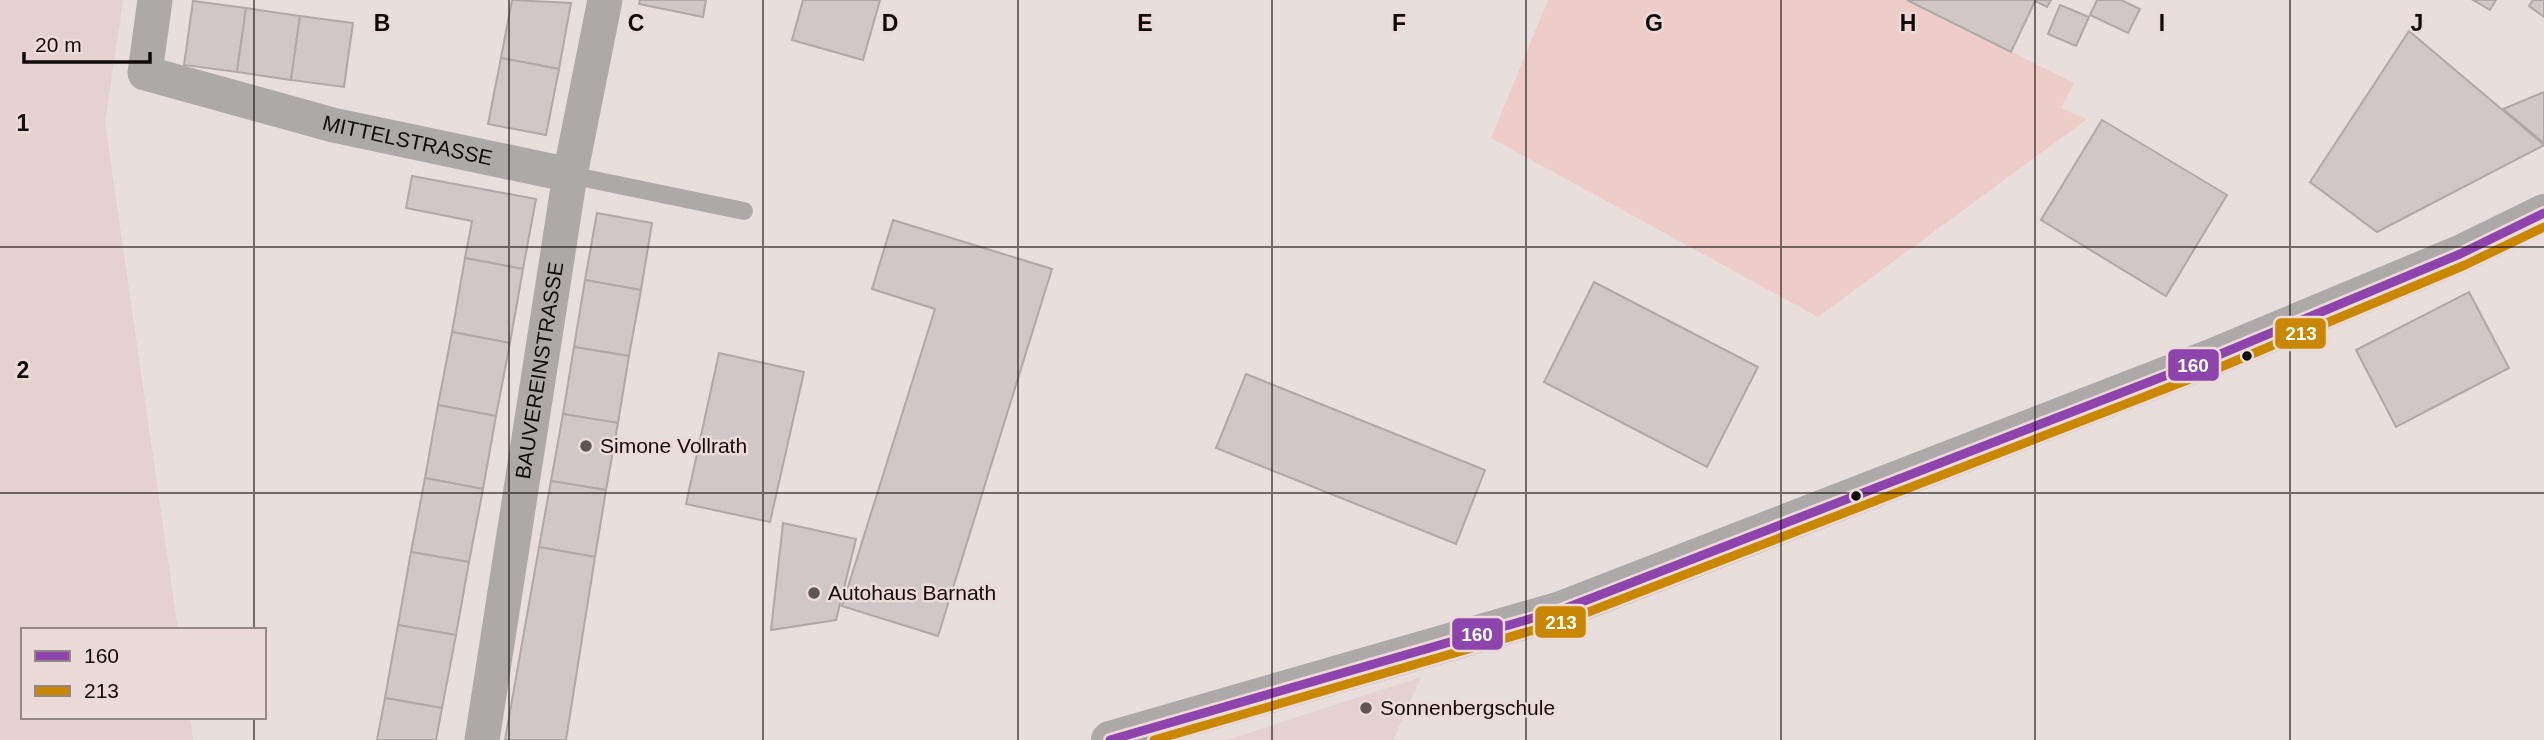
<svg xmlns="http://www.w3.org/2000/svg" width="2544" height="740" viewBox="0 0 2544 740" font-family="Arial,sans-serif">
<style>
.built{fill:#e5d1cf}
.green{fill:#eecdc9}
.building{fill:#d0c8c6;stroke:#b0a8a7;stroke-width:2}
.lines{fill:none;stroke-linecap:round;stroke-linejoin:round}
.service{stroke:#ada9a9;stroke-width:18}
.minor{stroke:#ada9a9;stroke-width:35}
.tertiary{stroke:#ada9a9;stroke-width:38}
.bus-1-casing{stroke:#ecdad8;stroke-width:14}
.bus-2-casing{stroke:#ecdad8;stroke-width:14}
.bus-1{stroke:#8e44ad;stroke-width:9}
.bus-2{stroke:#c98702;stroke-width:9}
.grid{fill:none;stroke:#100b0a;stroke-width:2;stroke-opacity:0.55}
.bus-dot{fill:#100b0a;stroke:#ecdad8;stroke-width:2.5}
.poi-dot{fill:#5c5554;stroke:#ecdad8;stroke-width:2.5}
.labels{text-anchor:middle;stroke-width:5;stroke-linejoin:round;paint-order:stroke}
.street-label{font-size:21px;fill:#100b0a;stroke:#ecdad8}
.poi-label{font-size:21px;fill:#100b0a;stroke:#ecdad8;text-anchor:start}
.grid-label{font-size:23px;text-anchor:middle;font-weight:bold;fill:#100b0a;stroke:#ecdad8;stroke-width:5;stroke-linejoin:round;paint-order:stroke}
.line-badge{stroke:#ecdad8;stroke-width:2.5}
.badge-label{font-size:19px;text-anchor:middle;font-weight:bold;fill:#fff}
</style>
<rect width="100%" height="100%" fill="#e8dedc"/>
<!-- built -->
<g class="built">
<polygon points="0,0 123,0 105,123 178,630 23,630 23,717 190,717 193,740 0,740"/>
<polygon points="1421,677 1393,740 1227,740"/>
</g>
<!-- green -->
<polygon class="green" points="1548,0 1907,0 2074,83 2061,108 2087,119 1818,317 1491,138"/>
<!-- building -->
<g class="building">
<polygon points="512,0 571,3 559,69 501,58"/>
<polygon points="640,0 706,0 703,17 639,4"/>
<polygon points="803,0 880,0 863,60 792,40"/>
<polygon points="1907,0 2051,0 2047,7 2035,1 2011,52"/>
<polygon points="2097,0 2121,0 2140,9 2128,33 2090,15"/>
<polygon points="2473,0 2496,0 2490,10"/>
<polygon points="2533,0 2544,0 2544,17 2529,6"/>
<polygon points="193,1 246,8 237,72 184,65"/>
<polygon points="2060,5 2089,17 2076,46 2048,34"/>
<polygon points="246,8 300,16 291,80 237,72"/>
<polygon points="300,16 353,23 344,87 291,80"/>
<polygon points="2409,31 2544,145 2377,232 2310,182"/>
<polygon points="501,58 559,69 546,135 488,124"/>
<polygon points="2544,92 2544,143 2503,109"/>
<polygon points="2102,120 2227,195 2166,296 2041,220"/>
<polygon points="412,176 536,199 523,269 465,258 472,221 406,208"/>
<polygon points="597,213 652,223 641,290 585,280"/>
<polygon points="893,220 1052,269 938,636 842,606 935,309 872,289"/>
<polygon points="465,258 523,269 510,343 452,332"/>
<polygon points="585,280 641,290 629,356 574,347"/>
<polygon points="1594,282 1758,367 1707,467 1544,382"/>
<polygon points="2469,292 2509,368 2396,427 2356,350"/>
<polygon points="452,332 510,343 496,416 438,405"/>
<polygon points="574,347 629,356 618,423 563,414"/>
<polygon points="719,353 804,372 770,522 686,504"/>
<polygon points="1246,374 1485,470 1456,544 1216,448"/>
<polygon points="438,405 496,416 483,489 425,478"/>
<polygon points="563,414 618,423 606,490 551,481"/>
<polygon points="425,478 483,489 469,562 411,552"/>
<polygon points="551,481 606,490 595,557 539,547"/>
<polygon points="783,523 856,539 836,620 771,630"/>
<polygon points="539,547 595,557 566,740 505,740"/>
<polygon points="411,552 469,562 456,635 398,625"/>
<polygon points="398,625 456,635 442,708 385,698"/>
<polygon points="385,698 442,708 436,740 377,740"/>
</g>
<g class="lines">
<!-- service -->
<polyline class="service" points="570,175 744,211"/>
<!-- minor -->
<g class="minor">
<path id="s1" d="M155 0 145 73 333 125 570 175"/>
<path id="s2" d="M482 740 570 175 605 0"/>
</g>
<!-- tertiary -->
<polyline class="tertiary" points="1110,740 1561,610 2211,358 2460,254 2544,213"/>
<defs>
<polyline id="bus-1" points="1110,740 1561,610 2211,358 2460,254 2544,213"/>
<polyline id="bus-2" points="1154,740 1565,621 2216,369 2465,265 2544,227"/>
</defs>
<!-- bus-1 casing -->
<use href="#bus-1" class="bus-1-casing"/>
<!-- bus-2 casing -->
<use href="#bus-2" class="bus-2-casing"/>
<!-- bus-1 -->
<use href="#bus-1" class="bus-1"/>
<!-- bus-2 -->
<use href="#bus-2" class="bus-2"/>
</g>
<!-- grid -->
<path class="grid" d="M254 0V630M509 0V740M763 0V740M1018 0V740M1272 0V740M1526 0V740M1781 0V740M2035 0V740M2290 0V740M0 247H2544M0 493H2544M254 717V740"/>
<!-- markers -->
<g class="bus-dot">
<circle cx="2247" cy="356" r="6"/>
<circle cx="1856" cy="496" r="6"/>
</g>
<g class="poi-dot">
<circle cx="586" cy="446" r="7"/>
<circle cx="814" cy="593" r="7"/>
<circle cx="1366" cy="708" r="7"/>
</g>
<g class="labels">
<!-- street labels -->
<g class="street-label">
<text dy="7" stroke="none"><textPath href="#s1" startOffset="345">MITTELSTRASSE</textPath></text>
<text dy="7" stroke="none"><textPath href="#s2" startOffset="374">BAUVEREINSTRASSE</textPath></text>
</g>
<!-- poi labels -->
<g class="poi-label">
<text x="600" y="453">Simone Vollrath</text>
<text x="828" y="600">Autohaus Barnath</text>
<text x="1380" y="715">Sonnenbergschule</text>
</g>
</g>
<g class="grid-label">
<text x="382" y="31">B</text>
<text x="636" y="31">C</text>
<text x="890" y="31">D</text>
<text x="1145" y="31">E</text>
<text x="1399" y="31">F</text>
<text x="1654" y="31">G</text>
<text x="1908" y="31">H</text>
<text x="2162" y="31">I</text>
<text x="2417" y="31">J</text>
<text x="23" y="131">1</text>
<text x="23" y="378">2</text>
</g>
<g class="line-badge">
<rect x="2274" y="317" width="53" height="33" rx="7" fill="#c98702"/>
<rect x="2167" y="348" width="53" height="34" rx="7" fill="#8e44ad"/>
<rect x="1534" y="605" width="53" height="34" rx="7" fill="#c98702"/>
<rect x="1451" y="617" width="53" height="34" rx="7" fill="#8e44ad"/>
</g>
<g class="badge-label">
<text x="2301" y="340">213</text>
<text x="2193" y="372">160</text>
<text x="1561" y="629">213</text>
<text x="1477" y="641">160</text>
</g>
<!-- legend -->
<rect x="21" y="628" width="245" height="91" fill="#ecdad8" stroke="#948786" stroke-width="2"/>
<rect x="35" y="651" width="35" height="10" fill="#8e44ad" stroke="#948786" stroke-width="2"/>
<text x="84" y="663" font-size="21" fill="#100b0a">160</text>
<rect x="35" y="686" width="35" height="10" fill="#c98702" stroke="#948786" stroke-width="2"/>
<text x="84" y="698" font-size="21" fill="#100b0a">213</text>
<!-- scale -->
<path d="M24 52v10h126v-10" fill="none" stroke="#100b0a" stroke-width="3.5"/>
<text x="35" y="52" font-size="21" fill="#100b0a" stroke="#ecdad8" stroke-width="5" paint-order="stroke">20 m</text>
</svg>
